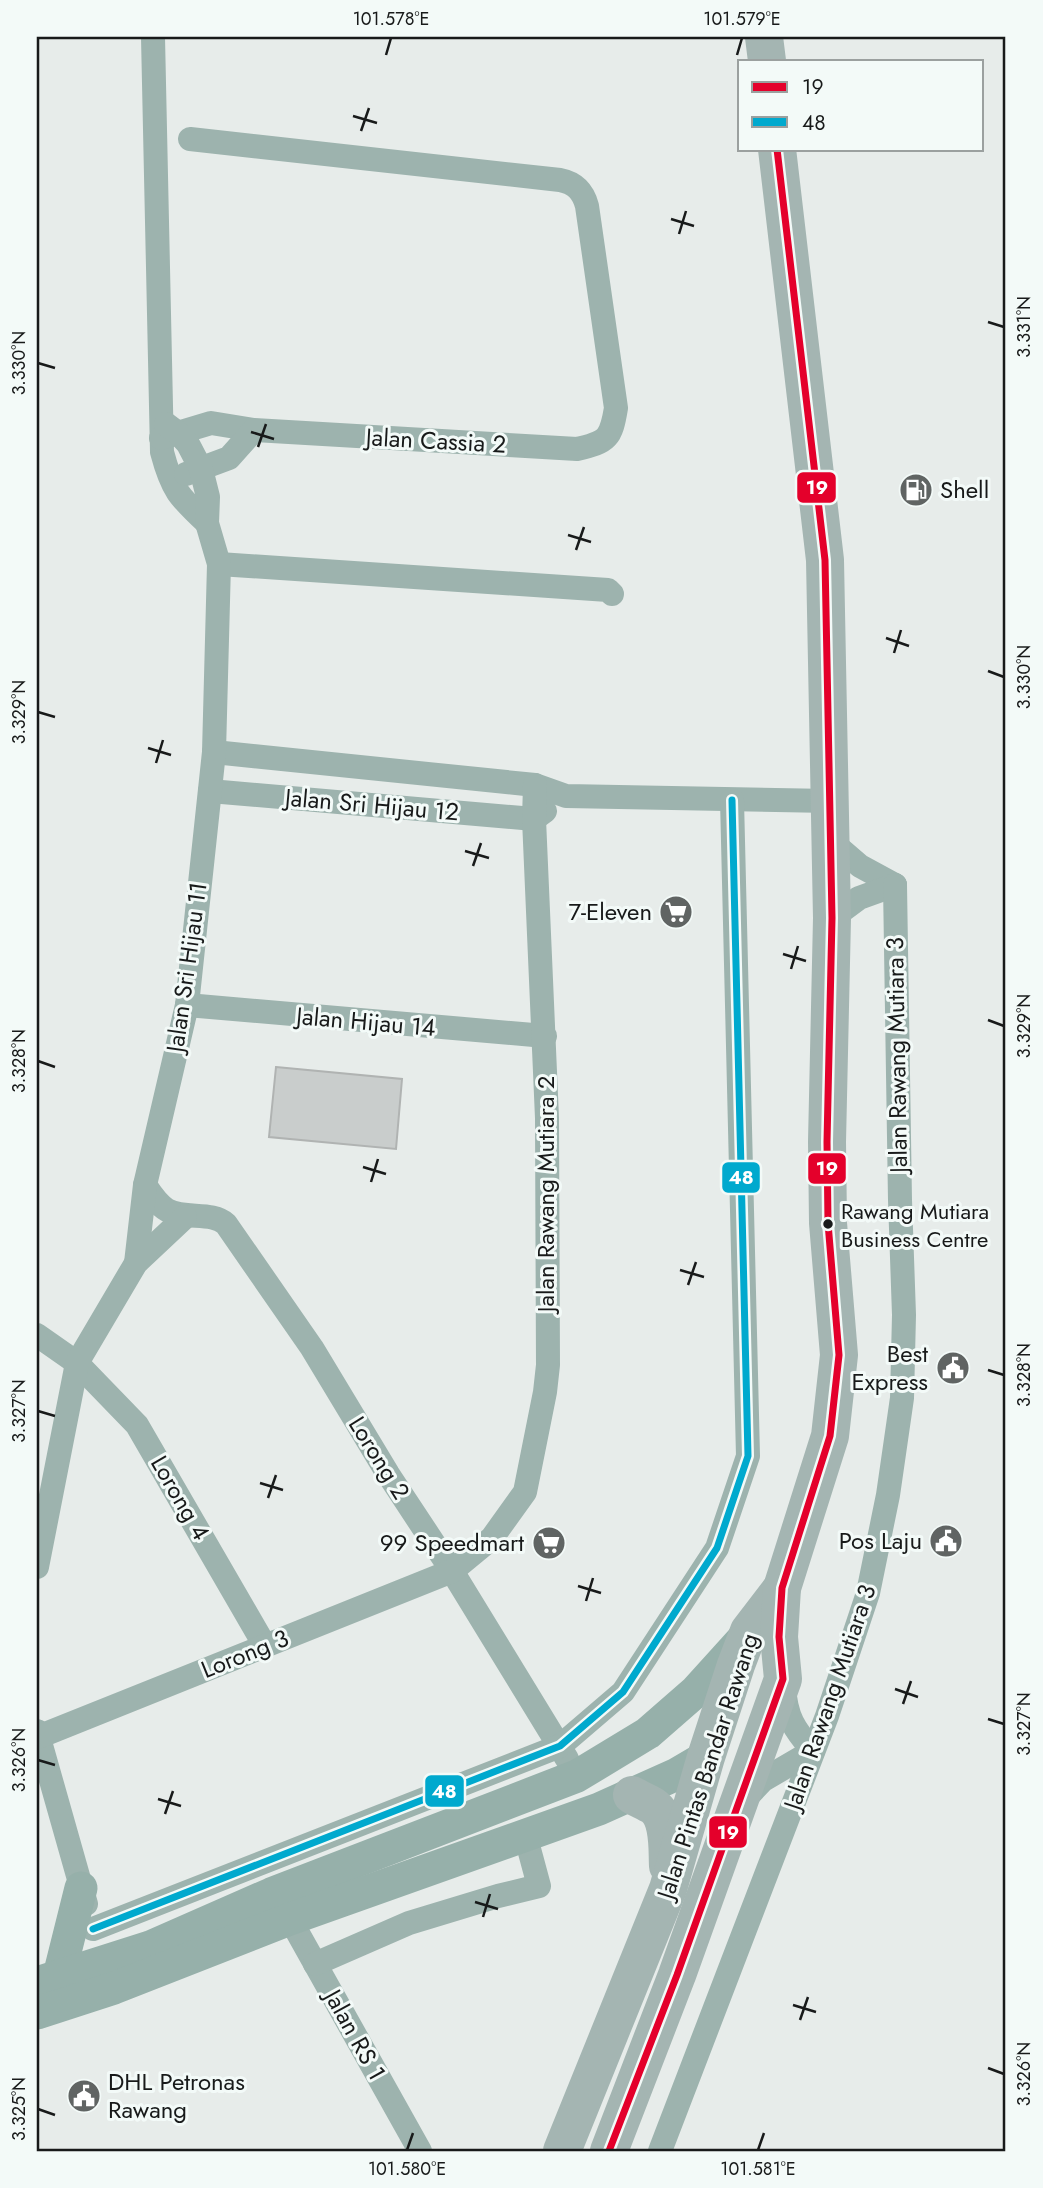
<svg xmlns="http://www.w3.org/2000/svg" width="1043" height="2188" viewBox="0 0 1043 2188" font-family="Jost,sans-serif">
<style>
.building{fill:#c9cdcc;stroke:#b0b3b2;stroke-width:2}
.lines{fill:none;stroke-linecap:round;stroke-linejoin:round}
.street{stroke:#9db3ae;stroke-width:24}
.secondary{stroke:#96b0aa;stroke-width:33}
.primary{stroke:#a4b5b2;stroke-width:38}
.bus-1-casing{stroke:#f3faf8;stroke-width:12}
.bus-2-casing{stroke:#f3faf8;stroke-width:12}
.bus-1{stroke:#e4002b;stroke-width:7}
.bus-2{stroke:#00a9ce;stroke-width:7}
.ticks{fill:none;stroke:#181a1a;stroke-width:2.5}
.bus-dot{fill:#181a1a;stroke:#f3faf8;stroke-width:2.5}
.labels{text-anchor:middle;stroke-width:6;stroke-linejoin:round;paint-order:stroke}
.bus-label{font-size:22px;fill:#181a1a;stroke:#f3faf8;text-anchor:start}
.street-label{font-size:24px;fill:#181a1a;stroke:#f3faf8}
.poi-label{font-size:24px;fill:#181a1a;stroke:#f3faf8;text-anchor:end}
.line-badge{stroke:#f3faf8;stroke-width:2.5}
.badge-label{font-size:19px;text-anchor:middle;font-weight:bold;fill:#fff}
.neatline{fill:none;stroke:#181a1a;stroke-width:2.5}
.ticks-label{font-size:18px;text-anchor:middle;fill:#181a1a}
</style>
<rect width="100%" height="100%" fill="#e7ecea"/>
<!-- building -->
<polygon class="building" points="276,1067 402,1079 396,1149 269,1137"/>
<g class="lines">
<!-- street -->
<g class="street">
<path d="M153 37 162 452C172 490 179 497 207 523"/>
<path d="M161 438 211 423 254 430 577 449C608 442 611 438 616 408L587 206C583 191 575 183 560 180L190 139"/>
<polyline points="186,474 229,458 254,430"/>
<polyline points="219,564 608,590 612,594"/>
<polyline points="214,752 535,785 566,796 830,801"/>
<polyline points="210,791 534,819 545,811"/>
<polyline points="831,841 860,866 895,885"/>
<polyline points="832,918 859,898 895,885"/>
<polyline points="187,1005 545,1036"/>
<path d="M145 1185C151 1194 157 1204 167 1210 185 1220 212 1211 226 1224L312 1348 388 1474 452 1571 567 1759"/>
<polyline points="136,1263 145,1185 187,1005 214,752 219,564 207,523 208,497 201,469 188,444 178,433 166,424"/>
<polyline points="37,1335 77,1363 137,1425 265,1646"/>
<polyline points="37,1567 77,1363 136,1263 185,1217"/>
<path d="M784 1687C786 1717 794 1729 813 1751"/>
<polyline points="37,1731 86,1904"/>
<polyline points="38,1737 452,1571 492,1538 525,1492 545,1392 548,1365 547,1118 534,819 535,785"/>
<polyline points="746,1798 763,1780 813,1751"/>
<polyline points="290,1919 420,2151"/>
<polyline points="93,1929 560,1746 623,1692 717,1548 748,1456 732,800"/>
<polyline points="315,1964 409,1923 498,1896 539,1886 525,1834"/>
<polyline points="660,2151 827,1716 868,1593 888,1495 902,1398 904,1315 900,1200 895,885"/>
</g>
<!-- secondary -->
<g class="secondary">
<polyline points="59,1976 81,1888"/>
<polyline points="37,1983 150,1947 271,1894 577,1776 648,1733 695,1692 743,1639"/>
<polyline points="37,2013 114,1988 290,1919 599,1809 677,1774 706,1757"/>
</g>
<!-- primary -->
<g class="primary">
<polyline points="764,37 767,61"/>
<path d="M632 1795C639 1799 646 1802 653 1806 670 1818 667 1848 668 1866"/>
<polyline points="562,2151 668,1889 706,1757 736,1665 749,1631 782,1588"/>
<polyline points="609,2151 677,1975 783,1679 779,1637 782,1588 830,1436 839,1355 828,1223 827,1142 832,918 825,560 777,149"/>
</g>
<defs>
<polyline id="bus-1" points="609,2151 677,1975 783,1679 779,1637 782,1588 830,1436 839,1355 828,1223 827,1142 832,918 825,560 777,149"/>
<polyline id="bus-2" points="93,1929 560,1746 623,1692 717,1548 748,1456 732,800"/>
</defs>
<!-- bus-1 casing -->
<use href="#bus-1" class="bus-1-casing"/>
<!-- bus-2 casing -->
<use href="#bus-2" class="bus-2-casing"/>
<!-- bus-1 -->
<use href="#bus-1" class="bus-1"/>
<!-- bus-2 -->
<use href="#bus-2" class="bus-2"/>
</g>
<!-- ticks -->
<path class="ticks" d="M386 55 391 38M737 55 742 38M353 116 377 123M361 131 369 108M671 219 694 226M679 234 686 211M988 322 1004 327M38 363 55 368M251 432 274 439M258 447 266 424M568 535 591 542M576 550 584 527M886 638 909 646M894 653 901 630M988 671 1004 677M38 712 55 717M148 748 171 755M156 763 163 740M465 851 489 858M473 866 481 843M783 954 806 961M791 969 798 946M988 1020 1004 1026M38 1061 55 1067M363 1167 386 1174M371 1182 378 1159M680 1270 704 1277M688 1285 696 1262M988 1370 1004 1375M38 1411 55 1416M260 1483 283 1490M268 1498 276 1475M578 1586 601 1593M586 1601 593 1578M895 1689 918 1697M903 1704 911 1681M988 1719 1004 1724M38 1760 55 1765M158 1799 181 1806M165 1814 173 1791M475 1902 498 1909M483 1917 490 1894M793 2005 816 2012M800 2020 808 1997M988 2068 1004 2074M38 2109 55 2115M407 2150 413 2133M758 2150 764 2133"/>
<!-- icons -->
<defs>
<symbol id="fuel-disc" viewBox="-11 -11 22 22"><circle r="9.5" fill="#606463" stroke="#f3faf8"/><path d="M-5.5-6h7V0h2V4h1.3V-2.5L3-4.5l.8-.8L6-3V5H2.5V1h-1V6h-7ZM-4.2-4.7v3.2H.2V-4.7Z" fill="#fff"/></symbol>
<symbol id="supermarket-disc" viewBox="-11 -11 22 22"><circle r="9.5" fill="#606463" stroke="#f3faf8"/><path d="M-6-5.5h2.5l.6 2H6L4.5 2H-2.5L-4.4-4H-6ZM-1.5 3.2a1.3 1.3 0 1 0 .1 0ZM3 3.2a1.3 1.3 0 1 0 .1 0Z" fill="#fff"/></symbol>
<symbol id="civic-disc" viewBox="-11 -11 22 22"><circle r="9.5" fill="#606463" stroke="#f3faf8"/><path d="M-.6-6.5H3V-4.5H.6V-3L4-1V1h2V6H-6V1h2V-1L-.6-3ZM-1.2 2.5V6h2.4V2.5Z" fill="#fff"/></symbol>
</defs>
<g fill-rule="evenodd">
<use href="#fuel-disc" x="897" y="471" width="38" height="38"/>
<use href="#supermarket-disc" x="657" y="893" width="38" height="38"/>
<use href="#civic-disc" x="934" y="1349" width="38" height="38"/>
<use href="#civic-disc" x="927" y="1522" width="38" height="38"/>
<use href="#supermarket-disc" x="530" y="1524" width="38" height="38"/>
<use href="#civic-disc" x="65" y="2077" width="38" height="38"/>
</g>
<!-- markers -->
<circle class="bus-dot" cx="828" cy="1224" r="6"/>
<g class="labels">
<!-- bus labels -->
<g class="bus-label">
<text x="841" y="1219">Rawang Mutiara<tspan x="841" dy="28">Business Centre</tspan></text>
</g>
<!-- street labels -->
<g class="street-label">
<text transform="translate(436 441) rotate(3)" y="8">Jalan Cassia 2</text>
<text transform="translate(372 805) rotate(5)" y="8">Jalan Sri Hijau 12</text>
<text transform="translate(187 967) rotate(-82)" y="8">Jalan Sri Hijau 11</text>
<text transform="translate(366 1022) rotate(5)" y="8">Jalan Hijau 14</text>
<text transform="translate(897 1055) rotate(-91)" y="8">Jalan Rawang Mutiara 3</text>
<text transform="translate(546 1194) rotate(-90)" y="8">Jalan Rawang Mutiara 2</text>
<text transform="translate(379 1458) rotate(58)" y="8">Lorong 2</text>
<text transform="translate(180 1498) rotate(60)" y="8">Lorong 4</text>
<text transform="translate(245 1654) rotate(-22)" y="8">Lorong 3</text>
<text transform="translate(830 1697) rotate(-71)" y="8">Jalan Rawang Mutiara 3</text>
<text transform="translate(708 1766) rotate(-72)" y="8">Jalan Pintas Bandar Rawang</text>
<text transform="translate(355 2035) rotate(61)" y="8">Jalan RS 1</text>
</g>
<!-- poi labels -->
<g class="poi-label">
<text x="940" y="498" text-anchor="start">Shell</text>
<text x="652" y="920">7-Eleven</text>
<text x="928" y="1362">Best<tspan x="928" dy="28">Express</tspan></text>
<text x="922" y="1549">Pos Laju</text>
<text x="524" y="1551">99 Speedmart</text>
<text x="108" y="2090" text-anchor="start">DHL Petronas<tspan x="108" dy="28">Rawang</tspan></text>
</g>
</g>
<g class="line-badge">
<rect x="796" y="471" width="41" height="33" rx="7" fill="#e4002b"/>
<rect x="807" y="1152" width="40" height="33" rx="7" fill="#e4002b"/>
<rect x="721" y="1161" width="40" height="33" rx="7" fill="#00a9ce"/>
<rect x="424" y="1774" width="41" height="34" rx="7" fill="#00a9ce"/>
<rect x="708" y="1815" width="40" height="34" rx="7" fill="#e4002b"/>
</g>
<g class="badge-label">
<text x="817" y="494">19</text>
<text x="827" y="1175">19</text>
<text x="741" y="1184">48</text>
<text x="444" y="1798">48</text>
<text x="728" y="1839">19</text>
</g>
<!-- border -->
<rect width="1043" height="2188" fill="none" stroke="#f3faf8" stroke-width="77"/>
<!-- legend -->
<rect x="738" y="60" width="245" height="91" fill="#f3faf8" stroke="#9ba09f" stroke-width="2"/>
<rect x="752" y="82" width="35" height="10" fill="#e4002b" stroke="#9ba09f" stroke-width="2"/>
<text x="802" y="94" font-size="21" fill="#181a1a">19</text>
<rect x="752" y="117" width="35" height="10" fill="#00a9ce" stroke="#9ba09f" stroke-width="2"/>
<text x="802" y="130" font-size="21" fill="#181a1a">48</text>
<rect x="38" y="38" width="966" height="2112" class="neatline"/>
<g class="ticks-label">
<text x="391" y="25">101.578°E</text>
<text x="742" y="25">101.579°E</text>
<text transform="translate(1024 327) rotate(-90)" y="6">3.331°N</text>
<text transform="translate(19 363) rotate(-90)" y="6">3.330°N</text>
<text transform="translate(1024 677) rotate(-90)" y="6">3.330°N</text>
<text transform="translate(19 712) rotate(-90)" y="6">3.329°N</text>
<text transform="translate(1024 1026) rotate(-90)" y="6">3.329°N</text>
<text transform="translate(19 1061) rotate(-90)" y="6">3.328°N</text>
<text transform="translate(1024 1375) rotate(-90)" y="6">3.328°N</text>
<text transform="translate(19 1411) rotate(-90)" y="6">3.327°N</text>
<text transform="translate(1024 1724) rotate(-90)" y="6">3.327°N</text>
<text transform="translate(19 1760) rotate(-90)" y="6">3.326°N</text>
<text transform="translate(1024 2074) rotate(-90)" y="6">3.326°N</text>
<text transform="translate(19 2109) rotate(-90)" y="6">3.325°N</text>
<text x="407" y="2175">101.580°E</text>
<text x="758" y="2175">101.581°E</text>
</g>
</svg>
